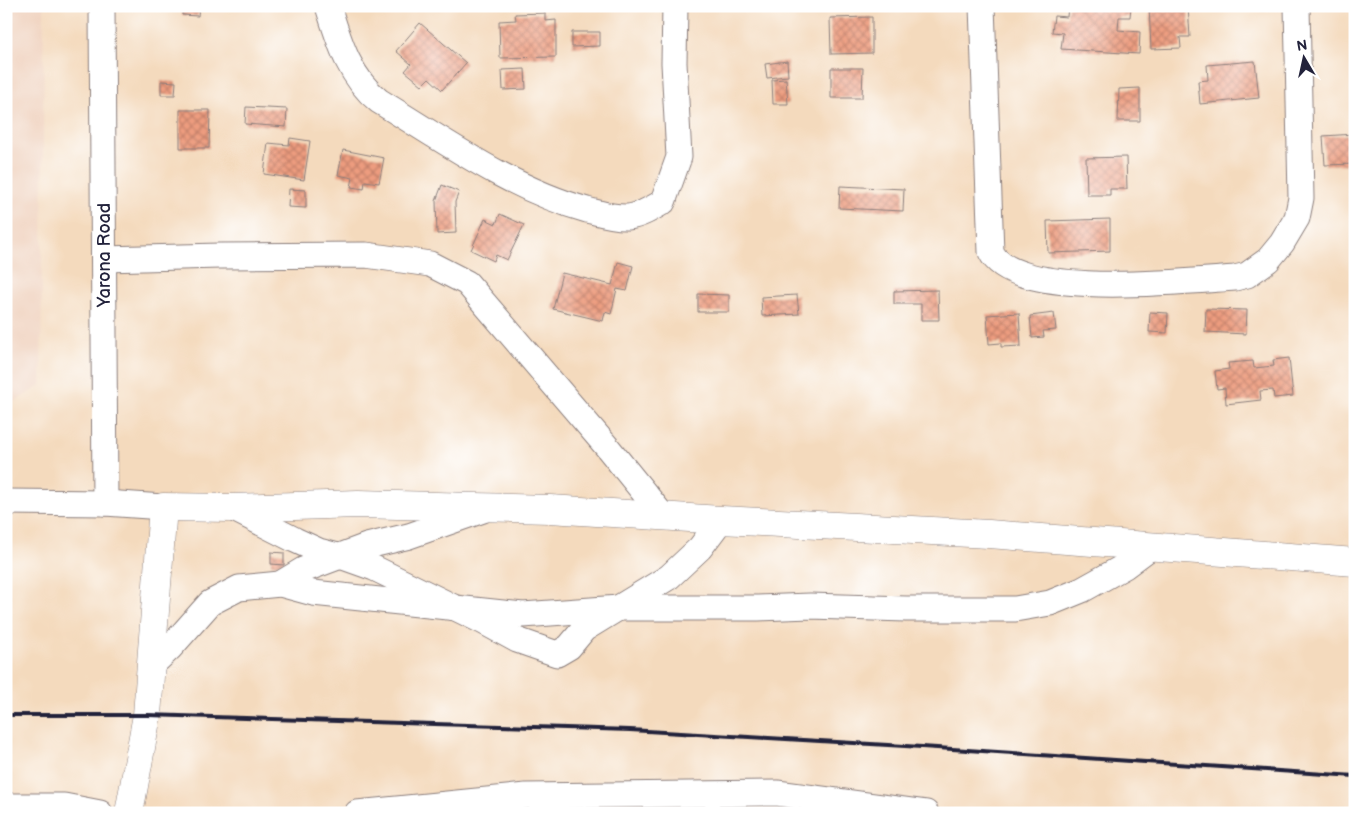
<svg xmlns="http://www.w3.org/2000/svg" width="1361" height="819" viewBox="0 0 1361 819" font-family="'Balsamiq Sans',sans-serif">
<style>
.built{fill:#efd0bc}
.building{fill:url(#building-cross-hatch)}
.lines{fill:none;stroke-linecap:round;stroke-linejoin:round}
.minor-casing{stroke:#8b7e7c;stroke-width:27}
.tertiary-casing{stroke:#8b7e7c;stroke-width:29}
.minor{stroke:#fff;stroke-width:25}
.tertiary{stroke:#fff;stroke-width:28}
.rail{stroke:#22223b;stroke-width:4}
.labels{text-anchor:middle;stroke-width:4.5;stroke-linejoin:round;paint-order:stroke}
.street-label{font-size:18px;fill:#22223b;stroke:#fff}
</style>
<defs>
<pattern id="building-cross-hatch" width="8" height="8" patternUnits="userSpaceOnUse" patternTransform="scale(1.25)"><rect width="8" height="8" fill="#ed9c7f"/><path d="M0 0l8 8M0 8l8-8" fill="none" stroke="#c07f69"/></pattern>
</defs>
<rect width="100%" height="100%" fill="#fff"/>
<filter id="ink" filterUnits="userSpaceOnUse"><feTurbulence type="fractalNoise" baseFrequency=".02" numOctaves="2"/><feDisplacementMap in="SourceGraphic" scale="10" xChannelSelector="R" yChannelSelector="G"/><feConvolveMatrix kernelMatrix="1 2 1 2 8 2 1 2 1" color-interpolation-filters="sRGB"/></filter>
<filter id="wash" filterUnits="userSpaceOnUse"><feTurbulence type="fractalNoise" baseFrequency=".0096" numOctaves="4" result="noise"/><feDisplacementMap in="SourceGraphic" scale="20" xChannelSelector="R" yChannelSelector="G"/><feGaussianBlur stdDeviation="1.12" result="paint"/><feColorMatrix in="noise" values="0 0 0 0 0 0 0 0 0 0 0 0 0 0 0 0 0 1.4 0 .05"/><feComposite in="paint" operator="in"/></filter>
<g filter="url(#wash)">
<rect width="100%" height="100%" fill="#f4dabd"/>
<!-- built -->
<polygon class="built" points="6,6 44,6 41,385 6,407"/>
<g id="blocks">
<!-- building -->
<g class="building">
<polygon points="183,6 199,6 198,16 182,15"/>
<polygon points="1068,6 1131,6 1130,17 1119,17 1118,30 1140,32 1139,54 1061,49 1063,33 1052,32 1054,16 1067,17"/>
<polygon points="1149,6 1188,6 1190,37 1180,37 1181,48 1151,49"/>
<polygon points="545,13 545,21 556,20 556,57 500,58 499,21 516,20 515,14"/>
<polygon points="872,17 872,53 831,54 830,18"/>
<polygon points="420,23 466,63 442,90 429,78 422,85 405,71 411,64 396,51"/>
<polygon points="572,32 600,32 600,46 572,47"/>
<polygon points="787,61 788,76 767,78 765,64"/>
<polygon points="1255,61 1259,98 1200,104 1198,81 1208,80 1207,65"/>
<polygon points="831,68 863,68 862,98 831,98"/>
<polygon points="525,69 526,89 503,90 502,70"/>
<polygon points="786,79 788,104 773,104 772,80"/>
<polygon points="161,81 176,82 175,95 161,95"/>
<polygon points="1140,88 1140,121 1118,121 1119,89"/>
<polygon points="246,107 287,109 286,127 245,124"/>
<polygon points="180,110 210,110 209,148 180,148"/>
<polygon points="1355,134 1355,164 1325,165 1323,136"/>
<polygon points="290,138 310,141 304,180 264,174 268,143 289,145"/>
<polygon points="343,150 384,158 379,183 365,181 364,189 351,187 353,178 338,175"/>
<polygon points="1126,157 1127,189 1110,189 1110,195 1087,195 1086,158"/>
<polygon points="442,185 459,192 455,202 456,233 437,234 436,201"/>
<polygon points="840,186 904,189 903,211 839,208"/>
<polygon points="289,189 306,190 306,208 288,207"/>
<polygon points="500,214 524,225 507,260 496,255 494,261 471,250 485,219 496,224"/>
<polygon points="1110,219 1110,251 1048,253 1047,221"/>
<polygon points="618,262 633,266 627,291 617,289 611,314 605,312 603,321 553,309 562,273 612,285"/>
<polygon points="938,290 939,320 921,320 921,304 894,304 894,291"/>
<polygon points="698,294 729,295 729,312 698,312"/>
<polygon points="797,295 799,314 762,316 761,297"/>
<polygon points="1206,309 1247,310 1246,334 1205,332"/>
<polygon points="1150,312 1168,313 1167,333 1149,332"/>
<polygon points="1019,313 1021,346 1001,347 1001,343 989,344 987,315"/>
<polygon points="1054,313 1056,330 1043,331 1044,337 1032,338 1030,316"/>
<polygon points="1289,358 1293,396 1274,398 1273,390 1260,391 1261,400 1226,404 1225,388 1217,389 1215,371 1229,369 1228,363 1253,361 1254,368 1274,366 1273,360"/>
<polygon points="271,552 284,553 284,565 271,564"/>
</g>
</g>
</g>
<g filter="url(#ink)">
<use href="#blocks" fill-opacity="0" stroke="#8b7e7c" stroke-width="1"/>
<g class="lines">
<defs>
<g id="minor">
<polyline points="102,6 105,503"/>
<path d="M328 6C339 41 349 77 379 101 445 141 511 189 587 210 599 213 615 218 628 217 640 216 653 208 663 202L679 157 674 63 675 6"/>
<path d="M982 6 991 252C1014 300 1187 281 1235 278L1247 275 1268 260 1282 243 1297 218 1301 198 1297 6"/>
<polyline points="104,259 220,256 366,255 430,264 467,283 608,448 663,516"/>
<polyline points="6,502 105,503 163,507"/>
<polyline points="232,508 295,540 319,551 346,558 374,568 484,622 517,640 557,654 569,647 584,629 669,577 700,548 721,520"/>
<polyline points="280,584 303,570 367,546 409,536 483,510"/>
<polyline points="151,666 170,648 210,603 239,588 280,584 313,593 523,615 619,608 758,608 810,606 906,609 1015,609 1050,603 1082,590 1125,566 1152,546"/>
<polyline points="6,806 64,806 100,813"/>
<polyline points="357,813 526,796 777,793 926,813"/>
</g>
<polyline id="tertiary" points="129,813 147,715 163,507 232,508 358,504 550,509 721,520 989,534 1355,562"/>
</defs>
<!-- minor casing -->
<use href="#minor" class="minor-casing"/>
<!-- tertiary casing -->
<use href="#tertiary" class="tertiary-casing"/>
<!-- minor -->
<use href="#minor" class="minor"/>
<!-- tertiary -->
<use href="#tertiary" class="tertiary"/>
<!-- rail -->
<polyline class="rail" points="6,715 147,715 630,730 922,747 1355,776"/>
</g>
</g>
<g class="labels">
<!-- street labels -->
<g class="street-label">
<text transform="translate(104 255) rotate(-90)" y="6">Yarona Road</text>
</g>
</g>
<!-- margin -->
<rect width="1361" height="819" fill="none" stroke="#fff" stroke-width="25"/>
<!-- north arrow -->
<g transform="translate(1304 58) rotate(351)" stroke="#ffffff" stroke-width="4" paint-order="stroke">
<path d="M0-4L9 19L0 12L-9 19Z" fill="#22223b"/>
<text y="-8" font-size="14" font-weight="bold" text-anchor="middle" fill="#22223b">N</text>
</g>
</svg>
